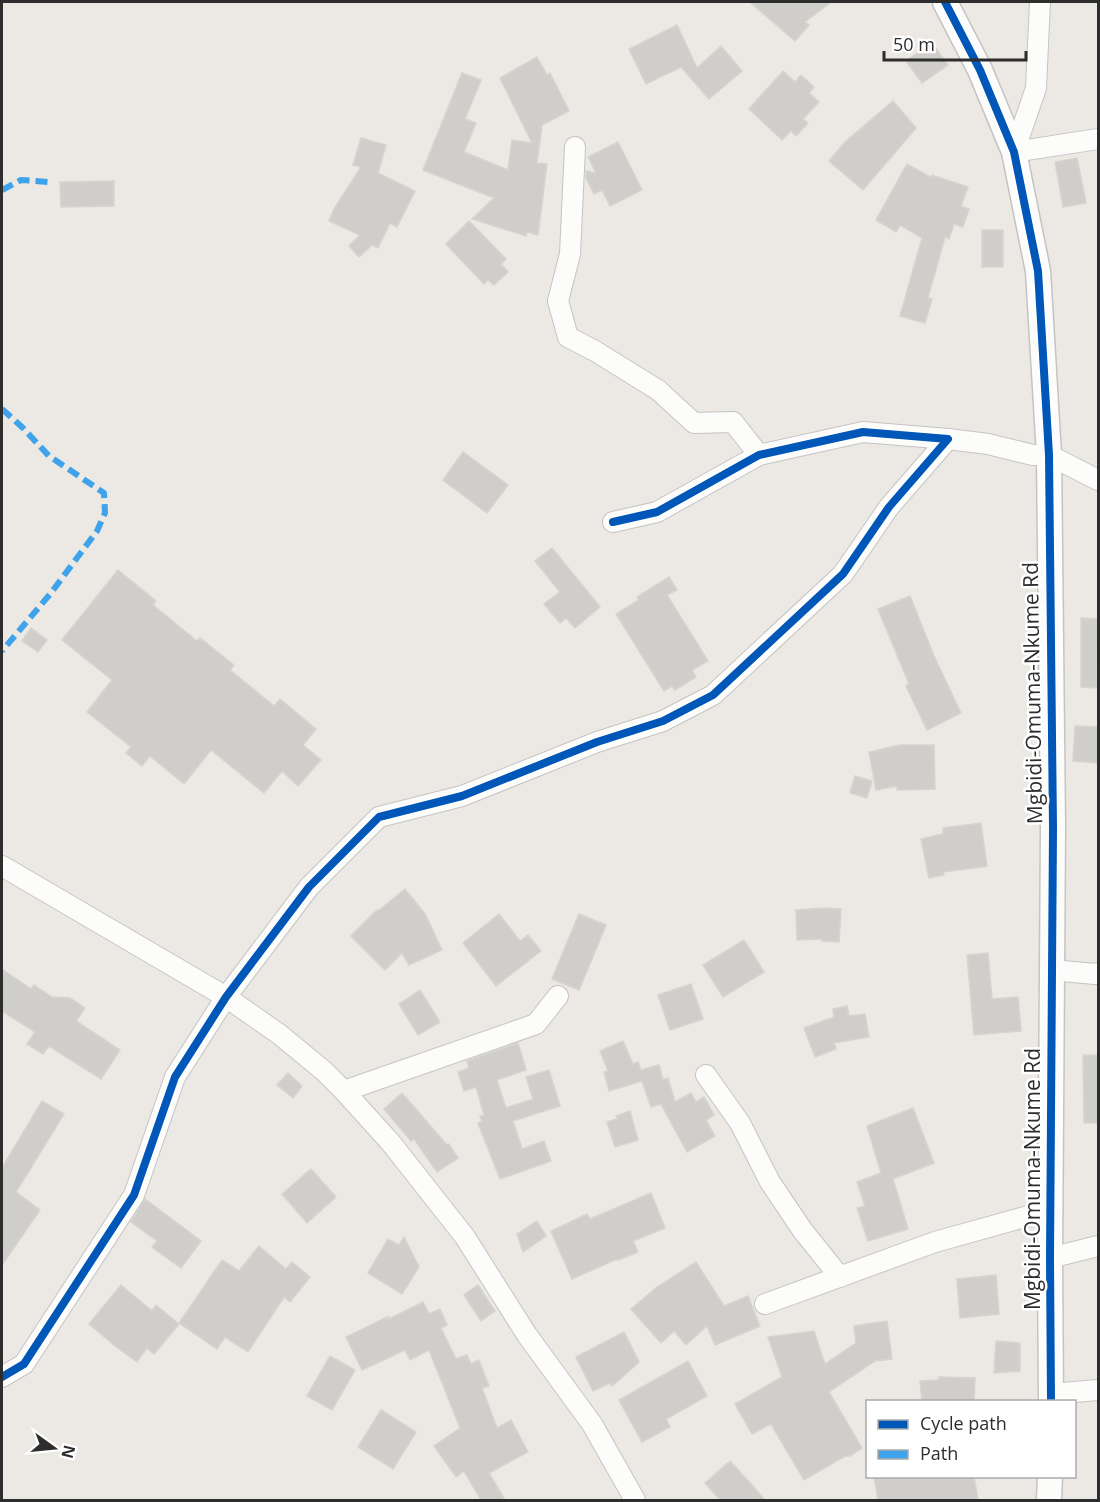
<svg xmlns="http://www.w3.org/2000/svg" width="1100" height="1502" viewBox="0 0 1100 1502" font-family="'Open Sans',sans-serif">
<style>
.building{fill:#d0ceca;stroke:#d7d4cf;stroke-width:1.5}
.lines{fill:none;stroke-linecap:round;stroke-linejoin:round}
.minor-casing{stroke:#c5c4c4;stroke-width:22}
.tertiary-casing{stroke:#c5c4c4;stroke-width:27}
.minor{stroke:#fcfcfb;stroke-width:20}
.tertiary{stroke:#fcfcfb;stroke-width:24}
.quiet{stroke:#3ea3eb;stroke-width:6;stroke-dasharray:12 6;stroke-linecap:butt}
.cycleway-casing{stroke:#fff;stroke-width:11}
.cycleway{stroke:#0057b8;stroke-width:8}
.labels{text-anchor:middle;stroke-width:5;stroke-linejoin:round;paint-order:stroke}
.street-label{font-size:21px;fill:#2d2d2d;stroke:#fff}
</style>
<rect width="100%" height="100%" fill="#ece8e3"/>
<!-- building -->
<g class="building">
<polygon points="750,2 831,2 805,22 809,25 795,41"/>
<polygon points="677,25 697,68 721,46 742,71 709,99 681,67 646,84 629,49"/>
<polygon points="932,43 948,65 922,83 906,61"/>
<polygon points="537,57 547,75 550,73 569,111 542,125 537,163 547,164 538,235 527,232 526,236 472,219 494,198 423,170 462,73 481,80 465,119 476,123 464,152 508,170 512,140 532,143 500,78"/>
<polygon points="783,71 795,82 801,75 814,87 809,93 819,102 803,119 808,123 796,136 791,131 782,140 749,109"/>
<polygon points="893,101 916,128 863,190 829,161 845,142"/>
<polygon points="361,138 386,145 378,173 415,191 397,227 390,223 378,248 372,245 359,257 349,246 360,235 329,221 334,209 361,167 353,165"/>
<polygon points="618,142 642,190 610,206 602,190 594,194 586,178 586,171 596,173 588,157"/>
<polygon points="1077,158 1086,203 1063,207 1055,162"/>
<polygon points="907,164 932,178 932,175 968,187 961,206 969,209 963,227 954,224 949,239 945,237 928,298 932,299 925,323 900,316 922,238 900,225 896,232 876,220"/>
<polygon points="114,181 114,206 61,207 60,182"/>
<polygon points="469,221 506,259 501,264 508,272 494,285 488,280 484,284 446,244"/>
<rect x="982" y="230" width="21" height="37"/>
<polygon points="463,452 508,485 487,513 443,480"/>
<polygon points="552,548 600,607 575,628 566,618 560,623 544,604 560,592 535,561"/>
<polygon points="118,570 156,601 153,605 197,641 200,638 234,665 230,670 274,706 280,699 316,729 303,745 321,760 298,786 282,771 264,793 211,750 184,784 150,756 142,766 126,753 131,747 87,712 112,680 62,640"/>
<polygon points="669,577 677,590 667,595 708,661 692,670 696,677 675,690 672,686 664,691 616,614 639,600 637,597"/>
<polygon points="910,596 934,656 961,713 927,730 906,686 909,684 878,609"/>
<polygon points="1081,618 1098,619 1097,688 1081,687"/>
<polygon points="31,628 47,640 38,652 22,641"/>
<polygon points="1075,726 1098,727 1098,763 1073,761"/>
<polygon points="900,745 934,745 935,789 897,790 897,786 876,790 869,752"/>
<polygon points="855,776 872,781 867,798 850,793"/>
<polygon points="981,823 987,866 943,872 944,875 929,878 921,839 943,834 943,828"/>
<polygon points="405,889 425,914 442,950 409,965 402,953 385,970 351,936 377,910 378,911"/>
<polygon points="826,908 841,909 839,942 822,941 822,939 797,940 796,910"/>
<polygon points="499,914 520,941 528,935 541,951 496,986 463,943"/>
<polygon points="579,914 606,925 579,990 552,979"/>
<polygon points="744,940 764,972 723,997 703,965"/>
<polygon points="988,953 992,999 1018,997 1021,1031 974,1035 967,955"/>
<polygon points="2,969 31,989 34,985 52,997 70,998 85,1008 76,1021 120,1050 101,1079 49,1046 43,1054 27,1044 35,1032 2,1011"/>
<polygon points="691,984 703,1019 670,1030 658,995"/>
<polygon points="420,990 440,1022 418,1035 399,1004"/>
<polygon points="847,1006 849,1016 865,1014 869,1037 834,1043 836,1049 815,1057 804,1028 834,1017 833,1009"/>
<polygon points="623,1041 633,1064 638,1062 641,1070 659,1065 663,1080 668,1078 675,1102 691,1093 696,1102 704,1097 714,1115 706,1120 715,1136 687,1152 661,1104 651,1107 642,1081 609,1091 604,1072 608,1071 600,1051"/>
<polygon points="518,1043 526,1070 497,1080 506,1108 533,1099 526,1077 549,1070 560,1106 513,1121 522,1149 544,1141 551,1161 500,1179 478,1123 482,1121 480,1116 484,1115 476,1087 464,1091 458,1072 469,1068 467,1061"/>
<polygon points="1083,1055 1098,1055 1098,1123 1084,1123"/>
<polygon points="288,1073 302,1086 293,1098 277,1085"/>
<polygon points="402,1093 447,1145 449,1144 458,1158 437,1172 414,1139 411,1141 384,1109"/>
<polygon points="42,1101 64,1114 16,1192 40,1210 2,1265 2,1168"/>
<polygon points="913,1108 934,1163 893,1179 908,1229 868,1241 857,1208 865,1206 857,1182 881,1173 867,1126"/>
<polygon points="630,1111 638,1140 615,1147 607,1122 617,1119 616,1116"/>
<polygon points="311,1169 336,1197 307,1223 282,1194"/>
<polygon points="651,1193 665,1228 633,1241 638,1252 618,1260 617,1259 572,1279 551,1231 587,1214 590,1219"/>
<polygon points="145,1199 201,1241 181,1268 152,1247 157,1241 131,1222"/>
<polygon points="537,1221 546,1236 523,1252 517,1234"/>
<polygon points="404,1237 419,1267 402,1294 368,1273 388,1239 399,1245"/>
<polygon points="259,1246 286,1269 292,1262 310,1277 290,1302 284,1297 248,1352 225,1337 217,1349 179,1323 222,1260 239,1271"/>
<polygon points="696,1262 724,1306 748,1296 760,1326 715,1345 707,1326 686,1345 674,1331 661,1343 631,1309 657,1287"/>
<polygon points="996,1275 999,1314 960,1318 957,1279"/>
<polygon points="121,1285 152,1311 156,1305 179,1324 154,1354 147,1348 137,1362 115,1346 89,1324"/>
<polygon points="478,1285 495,1311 481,1321 464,1295"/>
<polygon points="423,1302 429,1314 440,1309 447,1325 441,1328 456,1359 467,1355 471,1364 479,1360 489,1386 482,1388 497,1428 511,1420 528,1452 489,1473 505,1500 481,1500 464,1471 456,1477 434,1446 460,1428 429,1350 410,1360 405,1350 362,1370 346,1337 389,1316 385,1321"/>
<polygon points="887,1321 892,1359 875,1361 829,1392 862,1448 850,1456 845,1456 804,1480 771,1424 752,1434 735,1404 782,1377 768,1337 814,1331 825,1364 856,1343 854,1326"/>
<polygon points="624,1332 639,1362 612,1386 610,1383 593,1391 576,1357"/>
<polygon points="996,1341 1020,1343 1020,1371 994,1373"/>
<polygon points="330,1356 355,1370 332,1410 307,1396"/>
<polygon points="688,1361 707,1396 666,1419 670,1427 642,1442 619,1400"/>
<polygon points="939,1377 975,1378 974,1401 922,1401 920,1381 938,1380"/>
<polygon points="381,1410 416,1432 393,1469 358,1447"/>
<polygon points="730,1461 751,1484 765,1500 720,1500 705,1483"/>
<polygon points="874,1476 974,1476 978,1500 878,1500"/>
</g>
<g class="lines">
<defs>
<g id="minor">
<polyline points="1040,2 1036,88 1014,152 1098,139"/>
<polyline points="575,147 570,254 558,301 568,337 595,351 658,390 694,423 733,422 759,455"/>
<polyline points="948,439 988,444 1033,455 1049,455 1098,480"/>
<polyline points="2,866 226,997 279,1034 324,1071 344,1091 391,1143 465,1237 527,1335 592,1424 635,1500"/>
<polyline points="1052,970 1095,974 1098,973"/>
<polyline points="706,1075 740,1123 770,1182 803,1231 840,1277"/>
<polyline points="344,1091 536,1024 558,996"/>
<polyline points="1050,1258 1098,1246"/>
<polyline points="765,1304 935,1242 1050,1210"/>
<polyline points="2,1377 24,1364 134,1195 175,1077 226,997 309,887 379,817 462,796 597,742 663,721 713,695 843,574 889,507 948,439 863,432 759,455 657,512 613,522"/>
<polyline points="1051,1394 1098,1390"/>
</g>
<g id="tertiary">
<polyline points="945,2 980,70 1014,152 1038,271 1049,455 1053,828 1050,1258 1051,1402"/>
<polyline points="1049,1500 1050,1476"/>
</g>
</defs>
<!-- minor casing -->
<use href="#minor" class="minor-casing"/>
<!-- tertiary casing -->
<use href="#tertiary" class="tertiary-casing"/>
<!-- minor -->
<use href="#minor" class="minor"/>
<!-- tertiary -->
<use href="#tertiary" class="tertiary"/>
<!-- quiet -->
<g class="quiet">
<polyline points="2,190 21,180 49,182"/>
<polyline points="2,409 23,428 49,456 104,493 105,513 97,531 51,593 2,651"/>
</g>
<defs>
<g id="cycleway">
<polyline points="945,2 980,70 1014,152 1038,271 1049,455 1053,828 1050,1258 1051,1402"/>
<polyline points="2,1377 24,1364 134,1195 175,1077 226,997 309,887 379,817 462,796 597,742 663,721 713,695 843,574 889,507 948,439 863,432 759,455 657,512 613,522"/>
</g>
</defs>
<!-- cycleway casing -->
<use href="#cycleway" class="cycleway-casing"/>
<!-- cycleway -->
<use href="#cycleway" class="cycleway"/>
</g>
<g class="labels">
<!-- street labels -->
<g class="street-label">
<text transform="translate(1033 693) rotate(-91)" y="7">Mgbidi-Omuma-Nkume Rd</text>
<text transform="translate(1033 1179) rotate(-90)" y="7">Mgbidi-Omuma-Nkume Rd</text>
</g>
</g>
<!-- border -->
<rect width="1100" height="1502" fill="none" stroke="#2d2d2d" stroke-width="6"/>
<!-- legend -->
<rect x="866" y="1400" width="210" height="78" fill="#ffffff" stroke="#ababab" stroke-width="1.5"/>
<rect x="878" y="1420" width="30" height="9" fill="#0057b8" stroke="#ababab" stroke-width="1.5"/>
<text x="920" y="1430" font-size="18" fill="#2d2d2d">Cycle path</text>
<rect x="878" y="1450" width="30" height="9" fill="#3ea3eb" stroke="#ababab" stroke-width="1.5"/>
<text x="920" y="1460" font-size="18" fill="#2d2d2d">Path</text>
<!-- north arrow -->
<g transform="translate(54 1448) rotate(105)" stroke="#ffffff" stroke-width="4.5" paint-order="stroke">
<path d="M0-4.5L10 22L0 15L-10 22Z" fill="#2d2d2d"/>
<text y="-9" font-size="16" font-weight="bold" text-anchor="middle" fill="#2d2d2d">N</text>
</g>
<!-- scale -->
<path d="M884 51v9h142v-9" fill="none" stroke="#2d2d2d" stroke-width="3"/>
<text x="893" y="51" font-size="18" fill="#2d2d2d" stroke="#ffffff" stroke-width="4.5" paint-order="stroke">50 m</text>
</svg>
